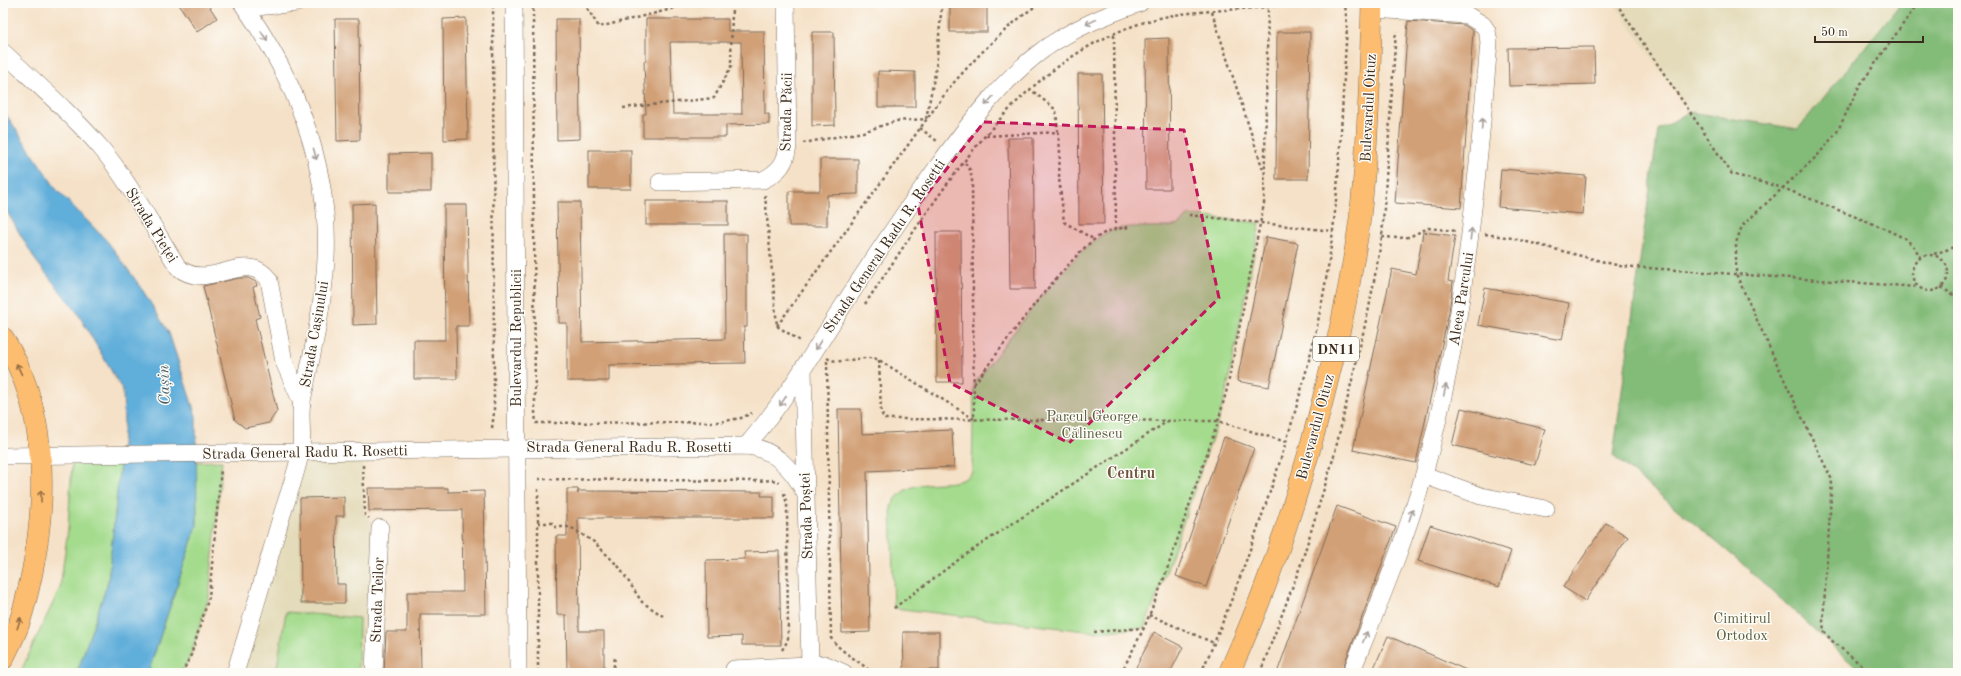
<svg xmlns="http://www.w3.org/2000/svg" width="1961" height="676" viewBox="0 0 1961 676" font-family="'Old Standard TT',serif">
<style>
.built{fill:#e4dbba}
.green{fill:#a4db8d;stroke:#708256}
.forest{fill:#83bb78;stroke:#5f724b}
.water{fill:#60aeda;stroke:#4e6c7c}
.building{fill:#d1a077;fill-rule:evenodd}
.lines{fill:none;stroke-linecap:round;stroke-linejoin:round}
.minor-casing{stroke:#7c6a59;stroke-width:18}
.major-casing{stroke:#7c6a59;stroke-width:22}
.path{stroke:#7c6a59;stroke-width:2.5;stroke-dasharray:3 3;stroke-linecap:butt}
.minor{stroke:#fff;stroke-width:17}
.major{stroke:#fcbd6f;stroke-width:21}
.oneway{stroke:#a79f9a}
.oneway2{stroke:#926c42}
.marked{fill:#c2185b;fill-opacity:0.2;stroke:#c2185b;stroke-width:3;stroke-dasharray:8 5;stroke-linejoin:round}
.labels{text-anchor:middle;stroke-width:3;stroke-linejoin:round;paint-order:stroke}
.shield{fill:#fdfcf7;stroke:#75695f;stroke-width:1}
.shield-label{font-size:14px;font-weight:bold;fill:#3b2a1e}
.street-label{font-size:15px;fill:#3b2a1e;stroke:#fdfcf7}
.park-label{font-size:15px;fill:#5a5f3f;stroke:#fdfcf7}
.water-label{font-size:16px;font-style:italic;fill:#4a5f69;stroke:#fdfcf7}
.neighbourhood-label{font-size:16px;font-weight:bold;fill:#70533d;stroke:#fdfcf7}
</style>
<rect width="100%" height="100%" fill="#fdfcf7"/>
<filter id="ink" filterUnits="userSpaceOnUse"><feTurbulence type="fractalNoise" baseFrequency=".025" numOctaves="2"/><feDisplacementMap in="SourceGraphic" scale="8" xChannelSelector="R" yChannelSelector="G"/><feConvolveMatrix kernelMatrix="1 2 1 2 8 2 1 2 1" color-interpolation-filters="sRGB"/></filter>
<filter id="wash" filterUnits="userSpaceOnUse"><feTurbulence type="fractalNoise" baseFrequency=".012" numOctaves="4" result="noise"/><feDisplacementMap in="SourceGraphic" scale="16" xChannelSelector="R" yChannelSelector="G"/><feGaussianBlur stdDeviation="0.9" result="paint"/><feColorMatrix in="noise" values="0 0 0 0 0 0 0 0 0 0 0 0 0 0 0 0 0 1.4 0 .05"/><feComposite in="paint" operator="in"/></filter>
<g filter="url(#wash)">
<rect width="100%" height="100%" fill="#f5e1c7"/>
<!-- built -->
<g class="built">
<polygon points="1614,3 1901,3 1798,129 1689,112"/>
<polygon points="362,451 365,515 380,528 374,673 235,673 300,452"/>
</g>
<!-- green -->
<g class="green">
<path d="M1189 215 1260 223 1227 389 1218 421 1163 581 1144 628 1094 632 894 608 891 507C909 468 956 495 972 472L974 384 1052 283 1087 246 1105 233 1116 229 1130 227H1169L1178 225Z"/>
<polygon points="222,461 209,597 191,655 182,673 148,673 197,525 196,462"/>
<polygon points="72,463 120,464 108,582 77,673 20,673 60,588 68,529"/>
<polygon points="286,612 359,618 358,673 276,673"/>
</g>
<!-- forest -->
<polygon class="forest" points="1901,3 1958,3 1958,673 1862,673 1738,560 1613,456 1658,130 1689,112 1798,129"/>
<!-- water -->
<polygon class="water" points="3,110 57,190 108,242 140,286 169,333 196,416 197,525 148,673 77,673 108,582 124,423 123,391 77,312 36,261 3,205"/>
<g id="blocks">
<!-- building -->
<g class="building">
<polygon points="178,3 207,3 217,18 197,32"/>
<rect x="950" y="3" width="37" height="29"/>
<polygon points="466,18 468,139 444,140 443,19"/>
<polygon points="335,19 359,19 360,140 337,141"/>
<polygon points="556,19 579,19 580,139 557,140"/>
<path d="M646 19H728V31H764L765 114H769V124L726 125V137H643V114H646L644 61H646ZM670 42H741L742 114H673Z"/>
<polygon points="1408,21 1464,25 1473,31 1461,208 1395,203"/>
<polygon points="812,32 834,32 835,125 812,126"/>
<polygon points="1277,32 1310,32 1308,179 1276,179"/>
<polygon points="1169,38 1170,189 1146,189 1145,39"/>
<polygon points="1594,47 1595,84 1509,86 1508,48"/>
<polygon points="878,71 915,72 915,107 878,107"/>
<polygon points="1078,74 1102,74 1104,224 1079,224"/>
<polygon points="1008,138 1033,138 1035,289 1010,289"/>
<rect x="589" y="150" width="42" height="39"/>
<polygon points="431,153 431,192 389,192 389,154"/>
<polygon points="820,159 858,159 858,194 827,195 827,226 789,226 789,191 820,191"/>
<polygon points="1501,169 1586,176 1583,214 1498,207"/>
<rect x="646" y="201" width="82" height="24"/>
<polygon points="557,202 580,202 582,342 725,339 724,234 747,234 747,327 744,327 745,363 609,365 609,381 567,381 567,323 559,323"/>
<polygon points="375,203 377,324 353,325 352,204"/>
<polygon points="444,205 467,205 469,326 456,326 457,379 414,379 414,340 445,340"/>
<polygon points="936,232 961,232 962,382 937,382"/>
<polygon points="1423,232 1455,236 1448,281 1453,282 1449,312 1416,463 1353,450 1392,269 1416,274"/>
<polygon points="1266,237 1298,243 1269,387 1237,381"/>
<polygon points="239,278 248,278 256,282 257,286 253,287 260,317 255,319 277,411 269,423 245,428 235,420 203,286"/>
<polygon points="1485,288 1569,303 1562,340 1478,325"/>
<polygon points="1461,408 1545,429 1535,465 1452,445"/>
<polygon points="838,409 861,409 862,434 952,430 954,467 867,471 870,632 842,633"/>
<polygon points="1224,437 1254,448 1206,587 1176,576"/>
<polygon points="368,488 448,488 448,492 484,491 486,614 420,614 421,673 384,673 386,632 407,632 407,592 463,592 462,510 369,511"/>
<polygon points="567,489 578,489 578,494 578,491 762,492 761,496 774,496 774,518 578,518 579,631 604,631 604,673 567,673 566,615 557,615 556,536 567,536"/>
<polygon points="344,497 344,516 336,516 337,584 345,584 345,603 301,603 300,498"/>
<polygon points="1337,506 1396,527 1341,673 1277,673"/>
<polygon points="1606,523 1628,537 1585,601 1563,587"/>
<polygon points="1430,525 1511,551 1499,587 1418,561"/>
<polygon points="779,551 781,645 742,645 742,636 707,637 706,560 745,559 744,552"/>
<polygon points="903,632 939,632 939,670 904,670"/>
<polygon points="1154,632 1183,647 1170,673 1133,673"/>
<polygon points="1388,636 1473,673 1379,673 1373,670"/>
</g>
</g>
</g>
<g filter="url(#ink)">
<use href="#blocks" fill-opacity="0" stroke="#7c6a59" stroke-width="1"/>
<g class="lines">
<defs>
<g id="minor">
<polyline points="514,3 518,673"/>
<polyline points="246,8 297,3"/>
<path d="M3 52C36 83 72 114 101 148 131 184 153 228 178 267 208 294 246 247 269 280L284 362 302 403"/>
<path d="M660 182 763 180C779 172 786 163 788 146L786 3"/>
<polyline points="803,368 810,664"/>
<path d="M746 446C782 405 810 358 839 312 871 262 904 213 938 166 969 123 1002 80 1044 49 1074 28 1106 15 1140 3"/>
<path d="M3 456 746 446C773 448 793 469 805 493"/>
<polyline points="1424,475 1481,496 1546,509"/>
<path d="M235 673C250 625 264 576 278 528 285 503 295 479 300 454 304 437 299 418 302 401 311 359 321 316 325 273 334 174 298 83 242 3"/>
<polyline points="374,673 380,528"/>
<polyline points="734,673 734,669 824,664 844,673"/>
<path d="M1351 673C1377 608 1405 542 1424 474 1463 333 1477 188 1489 42L1487 31 1483 25 1467 15 1372 9"/>
</g>
<g id="major">
<path d="M3 338C47 407 48 495 32 573 28 592 24 611 17 629 13 639 8 649 3 659"/>
<path d="M1229 673C1271 582 1301 488 1325 391 1340 334 1352 276 1360 218 1368 146 1370 75 1372 3"/>
</g>
</defs>
<!-- minor casing -->
<use href="#minor" class="minor-casing"/>
<!-- major casing -->
<use href="#major" class="major-casing"/>
<!-- path -->
<g class="path">
<polyline points="533,3 535,412 536,423 719,422 741,418 752,413"/>
<polyline points="584,3 599,27 672,9 685,3"/>
<polyline points="1616,3 1732,174 1783,188 1881,227 1906,239 1915,248 1920,257"/>
<polyline points="1212,12 1263,170"/>
<polyline points="1114,35 1116,229"/>
<polyline points="623,108 714,98 731,67 732,3"/>
<polyline points="920,128 937,141"/>
<polyline points="1058,132 1060,149 1059,178 1064,222 1095,240"/>
<polyline points="986,136 1058,132 1056,110 1030,89"/>
<polyline points="803,143 863,132 896,121 926,119 936,68 942,3"/>
<polyline points="965,163 970,170 972,179 974,419"/>
<polyline points="765,195 777,326"/>
<polyline points="1189,215 1333,231"/>
<polyline points="1485,234 1512,238 1620,266 1918,287"/>
<polyline points="1382,237 1399,238 1409,237 1428,228 1456,231"/>
<polyline points="1934,254 1958,246"/>
<circle cx="1930" cy="273" r="18"/>
<polyline points="1941,287 1958,298"/>
<path d="M865 304C942 192 1021 49 1164 17 1198 10 1240 10 1275 6L1281 3"/>
<path d="M777 326 950 87C977 56 1006 26 1040 3"/>
<polyline points="777,326 802,342"/>
<path d="M827 358C842 367 862 353 879 360L974 419"/>
<polyline points="879,360 881,413 885,419 1218,421 1286,442"/>
<path d="M827 361 831 638C841 653 858 659 872 673"/>
<path d="M974 384C1003 346 1031 306 1063 271 1076 256 1089 241 1106 232 1114 229 1122 228 1130 227"/>
<polyline points="492,428 494,413 493,3"/>
<polyline points="363,465 365,515 369,518"/>
<polyline points="538,479 757,481 772,480 779,482"/>
<polyline points="538,489 538,673"/>
<polyline points="538,523 554,523"/>
<polyline points="554,527 570,527 594,542 619,567 642,602 663,616"/>
<polyline points="894,608 965,555 1168,421"/>
<polyline points="1149,615 1214,643"/>
<polyline points="1094,632 1143,628"/>
<polyline points="782,650 788,640 787,504 783,490"/>
<polyline points="182,673 191,655 209,597 221,469"/>
<polyline points="613,673 615,656"/>
<polyline points="1121,673 1144,628 1163,581 1217,425 1227,389 1264,204 1268,7"/>
<path d="M1201 673C1228 613 1250 551 1271 489 1293 422 1313 354 1325 285 1340 202 1341 113 1347 28L1345 3"/>
<polyline points="1260,673 1301,564 1334,456 1369,308 1382,237 1396,31"/>
<polyline points="1871,673 1831,640 1824,631 1823,622 1832,480 1788,388 1736,274 1736,243 1742,226 1817,156 1837,132 1860,85 1918,3"/>
</g>
<!-- minor -->
<use href="#minor" class="minor"/>
<!-- major -->
<use href="#major" class="major"/>
</g>
<!-- one-way arrows -->
<defs><path id="oneway-shaft" d="M-6 0H5M1.5-3L5.5 0L1.5 3" fill="none" stroke-width="1.6" stroke-linecap="round" stroke-linejoin="round"/></defs>
<g class="oneway">
<use href="#oneway-shaft" transform="translate(1091 22) rotate(155)"/>
<use href="#oneway-shaft" transform="translate(264 36) rotate(57)"/>
<use href="#oneway-shaft" transform="translate(989 101) rotate(132)"/>
<use href="#oneway-shaft" transform="translate(1482 124) rotate(-86)"/>
<use href="#oneway-shaft" transform="translate(315 154) rotate(75)"/>
<use href="#oneway-shaft" transform="translate(1471 234) rotate(-83)"/>
<use href="#oneway-shaft" transform="translate(818 345) rotate(123)"/>
<use href="#oneway-shaft" transform="translate(1445 390) rotate(-77)"/>
<use href="#oneway-shaft" transform="translate(783 401) rotate(124)"/>
<use href="#oneway-shaft" transform="translate(1411 515) rotate(-72)"/>
<use href="#oneway-shaft" transform="translate(1365 637) rotate(-68)"/>
</g>
<g class="oneway2">
<use href="#oneway-shaft" transform="translate(19 369) rotate(-115)"/>
<use href="#oneway-shaft" transform="translate(41 496) rotate(-91)"/>
<use href="#oneway-shaft" transform="translate(19 623) rotate(-72)"/>
</g>
</g>
<!-- marked area -->
<path class="marked" d="M984 122 1184 130 1219 298 1069 443 950 383 918 205Z"/>
<g class="labels">
<!-- shield labels -->
<rect class="shield" x="1313" y="337" width="46" height="24" rx="3"/>
<g class="shield-label">
<text x="1336" y="354">DN11</text>
</g>
<!-- street labels -->
<g class="street-label">
<text transform="translate(1368 108) rotate(-87)" y="5">Bulevardul Oituz</text>
<text transform="translate(786 112) rotate(-89)" y="5">Strada Păcii</text>
<text transform="translate(152 225) rotate(58)" y="5">Strada Pieței</text>
<text transform="translate(884 246) rotate(-56)" y="5">Strada General Radu R. Rosetti</text>
<text transform="translate(1461 299) rotate(-81)" y="5">Aleea Parcului</text>
<text transform="translate(314 334) rotate(-80)" y="5">Strada Cașinului</text>
<text transform="translate(516 338) rotate(-90)" y="5">Bulevardul Republicii</text>
<text transform="translate(1315 427) rotate(-75)" y="5">Bulevardul Oituz</text>
<text x="629" y="452">Strada General Radu R. Rosetti</text>
<text transform="translate(305 452) rotate(-1)" y="5">Strada General Radu R. Rosetti</text>
<text transform="translate(806 516) rotate(-92)" y="5">Strada Poștei</text>
<text transform="translate(377 600) rotate(-88)" y="5">Strada Teilor</text>
</g>
<!-- park labels -->
<g class="park-label">
<text x="1092" y="421">Parcul George<tspan x="1092" dy="17">Călinescu</tspan></text>
<text x="1742" y="623">Cimitirul<tspan x="1742" dy="17">Ortodox</tspan></text>
</g>
<!-- water labels -->
<g class="water-label">
<text transform="translate(163 385) rotate(-92)" y="6">Cașin</text>
</g>
<!-- neighbourhood labels -->
<g class="neighbourhood-label">
<text x="1131" y="478">Centru</text>
</g>
</g>
<!-- margin -->
<rect width="1961" height="676" fill="none" stroke="#fdfcf7" stroke-width="16"/>
<!-- scale -->
<path d="M1815 36v6h108v-6" fill="none" stroke="#3b2a1e" stroke-width="2"/>
<text x="1821" y="36" font-size="12" fill="#3b2a1e" stroke="#fdfcf7" stroke-width="3" paint-order="stroke">50 m</text>
</svg>
